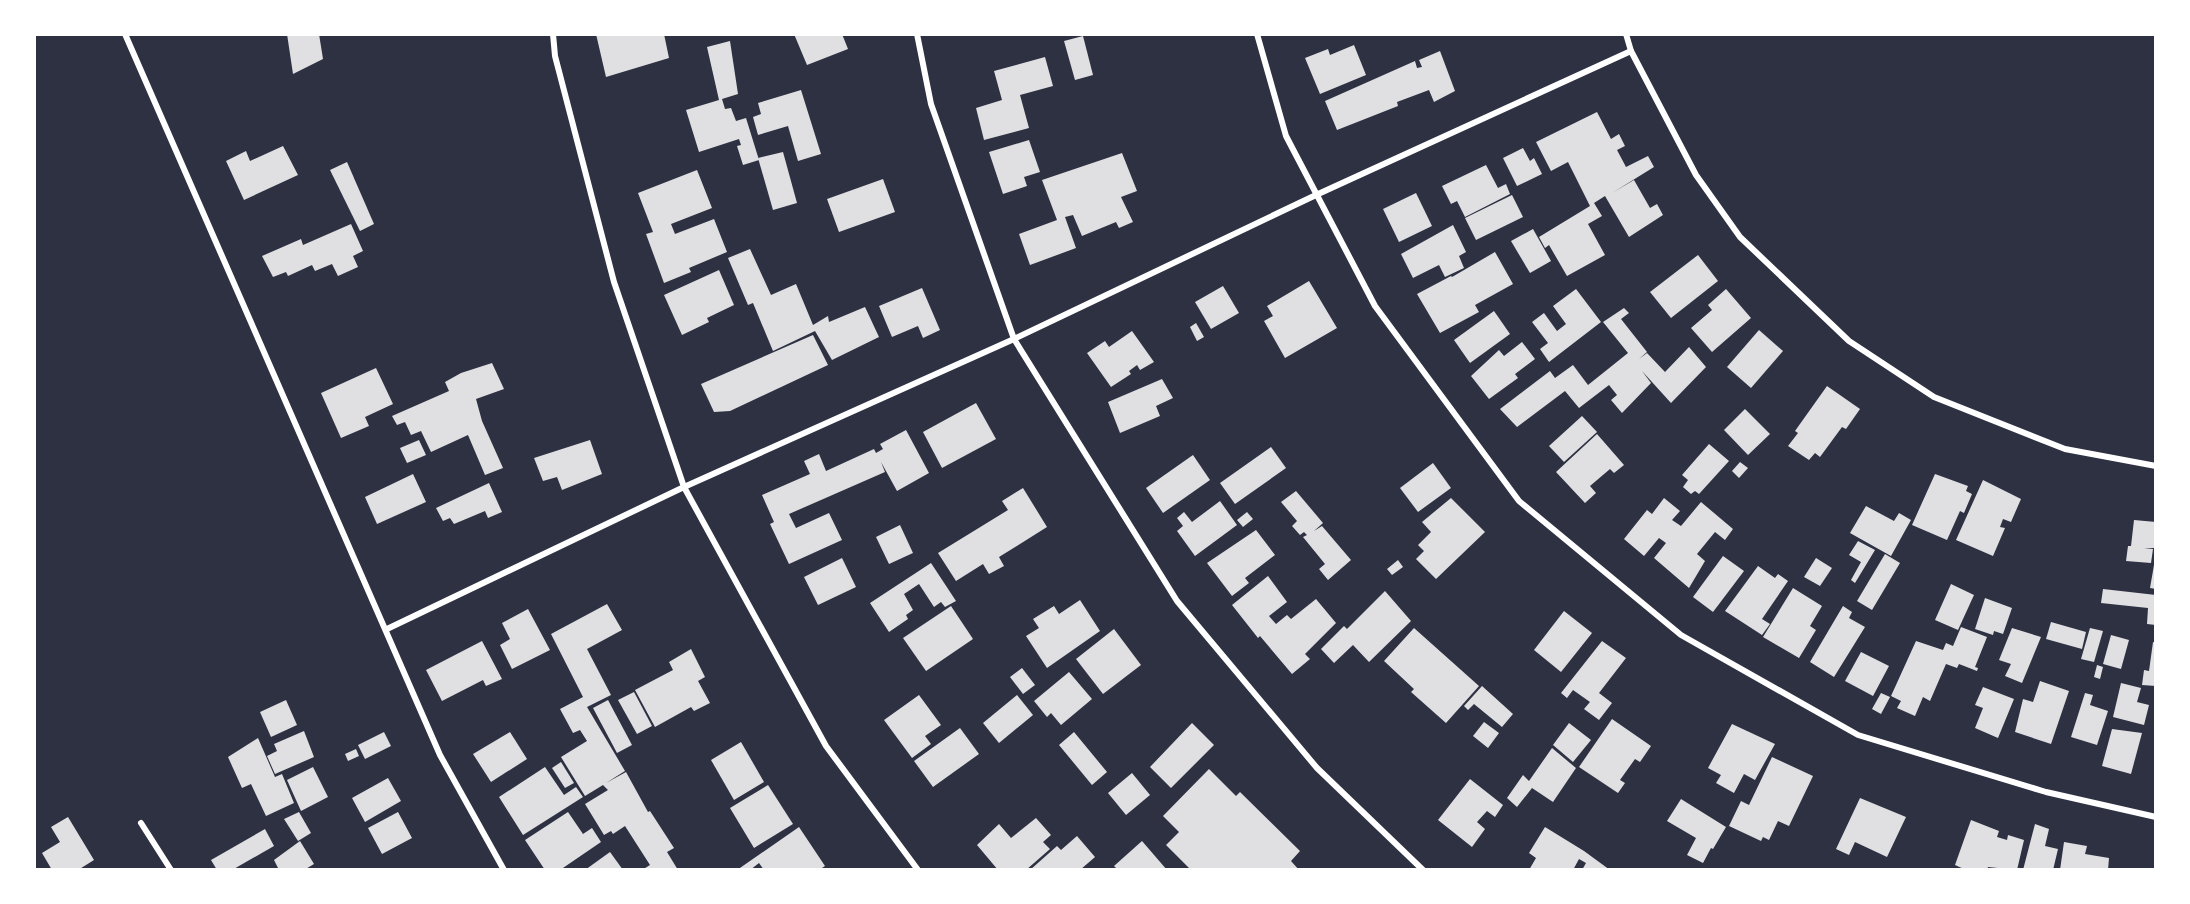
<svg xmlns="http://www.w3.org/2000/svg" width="2190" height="904" viewBox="0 0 2190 904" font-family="'PT Sans',sans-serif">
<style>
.building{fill:#e0e0e3}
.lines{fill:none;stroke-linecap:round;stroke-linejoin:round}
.minor{stroke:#fff;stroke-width:6}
</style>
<rect width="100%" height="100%" fill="#2d3142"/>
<!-- building -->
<g class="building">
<polygon points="287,34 319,34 323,59 293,74"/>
<polygon points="596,34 664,34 669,58 606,77"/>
<polygon points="794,34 842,34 848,49 807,65"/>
<polygon points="1083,36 1093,75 1075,80 1064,41"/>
<polygon points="730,41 738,94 722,99 725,109 731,108 736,121 746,118 759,160 743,165 737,146 741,145 739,139 699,152 686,110 719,100 707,47"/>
<polygon points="1354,45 1366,75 1320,94 1305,58 1328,49 1330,55"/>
<polygon points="1440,51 1455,91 1434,102 1429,90 1397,102 1398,106 1337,130 1325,101 1415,61 1417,68 1422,67 1419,60"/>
<polygon points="1045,57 1053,86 1020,95 1029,128 984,140 976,108 1002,100 994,71"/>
<polygon points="801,90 821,154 798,161 788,126 758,135 753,117 761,114 758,103"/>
<polygon points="1597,112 1611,139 1619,134 1625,146 1617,150 1626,167 1648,156 1654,167 1612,193 1634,180 1650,208 1657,204 1663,215 1629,237 1605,196 1594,203 1602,216 1588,224 1605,255 1567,276 1549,245 1545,248 1539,237 1590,206 1568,162 1551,171 1536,142"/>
<polygon points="1029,140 1040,172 1024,177 1027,186 1003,194 989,152"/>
<polygon points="283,146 298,175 244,200 226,161 246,151 250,161"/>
<polygon points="1523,148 1530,161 1534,158 1542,174 1517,186 1503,158"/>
<polygon points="783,152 797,203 773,210 758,158"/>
<polygon points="1122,153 1137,191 1121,197 1133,222 1119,228 1116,222 1082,236 1073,215 1065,217 1076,248 1030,265 1019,234 1057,220 1042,180"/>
<polygon points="347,162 374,224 360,231 330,170"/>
<polygon points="1486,165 1498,188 1506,184 1510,194 1465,217 1457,201 1451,204 1442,186"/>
<polygon points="697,170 712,208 671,224 675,234 714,219 727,252 689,268 691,272 664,283 646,234 653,232 638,193"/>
<polygon points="883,179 895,212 839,232 827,199"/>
<polygon points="1416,193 1432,226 1399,242 1383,209"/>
<polygon points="1512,195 1523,217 1476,240 1465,218"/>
<polygon points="351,224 363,251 353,256 358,267 338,276 332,264 315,271 312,265 288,276 286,272 273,277 262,256 301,239 303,245"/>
<polygon points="1453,225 1466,252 1459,256 1464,268 1445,277 1439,265 1413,278 1401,254"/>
<polygon points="1533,229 1551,261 1530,273 1511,241"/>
<polygon points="750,249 771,295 796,284 813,325 828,316 829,322 865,307 879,337 832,360 815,331 773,351 753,303 748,305 728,258"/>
<polygon points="1495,252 1513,284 1475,305 1479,312 1440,333 1417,294 1451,276 1452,277"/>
<polygon points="1698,255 1718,281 1671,318 1650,292"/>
<polygon points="719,270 734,305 707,318 709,322 682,335 664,295"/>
<polygon points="1309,281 1337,328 1285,358 1264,321 1273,316 1267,306"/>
<polygon points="1223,286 1239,313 1211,329 1195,302"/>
<polygon points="922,288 940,330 923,338 918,326 892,337 879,306"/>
<polygon points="1576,289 1601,322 1549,362 1540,349 1548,343 1532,322 1544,313 1557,331 1566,324 1553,306"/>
<polygon points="1726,289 1751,318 1712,352 1691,328 1712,310 1708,305"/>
<polygon points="1624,308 1629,313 1621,319 1647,352 1639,359 1647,353 1665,372 1689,347 1706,367 1671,403 1642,371 1651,383 1622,413 1611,400 1617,395 1609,385 1579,408 1565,391 1517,427 1500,409 1550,371 1555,378 1573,365 1588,385 1628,353 1603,322"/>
<polygon points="1494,311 1510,334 1470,363 1454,340"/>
<polygon points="1196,323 1204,337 1197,341 1190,327"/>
<polygon points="1759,330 1783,351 1751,388 1727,367"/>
<polygon points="1132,331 1154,362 1140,370 1137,365 1129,371 1131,374 1111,387 1087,353 1105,341 1109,347"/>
<polygon points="813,335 828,365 730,411 714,412 701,384"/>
<polygon points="1522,342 1535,359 1515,374 1518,378 1489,399 1471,376 1499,350 1504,356"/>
<polygon points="492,363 504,389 476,399 482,421 503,468 485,475 468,435 431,452 421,431 411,435 405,422 397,425 392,416 449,391 445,382 461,373"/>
<polygon points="376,368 393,404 365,417 369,426 341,438 321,393"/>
<polygon points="1162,379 1173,398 1156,406 1160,416 1120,433 1108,402"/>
<polygon points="1827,386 1860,409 1846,429 1842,427 1820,457 1815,453 1809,460 1788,446 1798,433 1795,431"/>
<polygon points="976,403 996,439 942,468 923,432"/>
<polygon points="1745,409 1770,434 1748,455 1724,430"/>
<polygon points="1582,416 1597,432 1564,462 1549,446"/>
<polygon points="906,430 929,473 897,491 881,462 885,472 789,514 796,528 829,513 842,540 789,564 770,524 774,522 762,495 810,474 804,461 819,454 826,471 874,449 876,453 883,449 880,444"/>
<polygon points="1597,434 1624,465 1614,473 1610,469 1590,486 1596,493 1585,503 1556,472"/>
<polygon points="419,440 426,455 407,463 400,448"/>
<polygon points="590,440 602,474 562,490 557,477 543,481 534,458"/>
<polygon points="1709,444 1729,461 1699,494 1695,491 1691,494 1683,487 1688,480 1682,475"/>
<polygon points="1271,447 1286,468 1235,504 1220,483"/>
<polygon points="1193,455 1210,480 1163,513 1146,488"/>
<polygon points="1740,462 1748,468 1739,478 1732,471"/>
<polygon points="1433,463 1451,488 1418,512 1400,488"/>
<polygon points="413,474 426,502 377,524 365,497"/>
<polygon points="1935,474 1968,486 1966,491 1972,494 1964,513 1960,511 1947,540 1912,525"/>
<polygon points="1983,480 2021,499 2011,522 2003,519 2000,527 2005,528 1993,556 1956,540"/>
<polygon points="489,483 502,512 488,518 485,511 454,524 450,518 443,521 436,508"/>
<polygon points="1023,488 1047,527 999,557 1004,566 989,574 983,564 956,581 938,553 1008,510 1002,501"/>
<polygon points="1296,491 1323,523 1314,531 1322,526 1351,560 1328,580 1319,569 1325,564 1303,537 1307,535 1304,532 1300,535 1292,526 1297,521 1281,502"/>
<polygon points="1451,498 1485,532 1436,579 1416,559 1424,551 1418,545 1431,532 1422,522"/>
<polygon points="1664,498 1680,511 1672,520 1681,526 1701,502 1733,529 1725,540 1715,532 1697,554 1705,561 1689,588 1654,558 1666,543 1659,538 1644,556 1624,539 1647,510 1652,514"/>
<polygon points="1220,501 1237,525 1195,556 1177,531 1183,526 1177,518 1184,512 1192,522"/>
<polygon points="1866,506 1894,521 1899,513 1911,520 1891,556 1850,533"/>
<polygon points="1247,512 1253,519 1243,527 1237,520"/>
<polygon points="2134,520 2156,522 2156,548 2144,548 2153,549 2151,563 2126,561 2128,546 2131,546"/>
<polygon points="900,525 913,553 889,564 876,537"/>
<polygon points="1256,530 1275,555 1245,578 1249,583 1232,596 1207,563"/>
<polygon points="1858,541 1875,550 1855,583 1851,580 1861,562 1849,555"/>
<polygon points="1885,554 1900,563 1872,610 1857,601"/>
<polygon points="1723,556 1744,571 1713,612 1693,597"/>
<polygon points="842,558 856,587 818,605 804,577"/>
<polygon points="1816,558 1832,568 1820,586 1804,577"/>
<polygon points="1398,560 1403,567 1392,575 1387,569"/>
<polygon points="931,563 956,601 945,607 941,602 934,607 919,584 904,594 913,610 906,615 908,619 889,632 870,603"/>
<polygon points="2154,565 2156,565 2156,589 2150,588"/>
<polygon points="1758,566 1775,578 1778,574 1788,581 1762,619 1770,624 1762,635 1725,611"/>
<polygon points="1268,576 1287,602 1269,616 1276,624 1287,615 1291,619 1316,599 1336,623 1305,654 1310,659 1292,674 1260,636 1258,638 1232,605"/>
<polygon points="1951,584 1974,595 1958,630 1935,620"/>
<polygon points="1793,588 1822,606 1810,626 1816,630 1799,658 1763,637"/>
<polygon points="2103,589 2156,595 2156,625 2147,624 2148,608 2101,603"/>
<polygon points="1385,591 1411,621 1369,662 1353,645 1334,663 1321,649 1344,626 1347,629"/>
<polygon points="1985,598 2012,608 2003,634 1994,631 1993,635 1975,629"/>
<polygon points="1080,600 1100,631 1047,668 1026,636 1039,628 1033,619 1054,606 1059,614"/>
<polygon points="607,604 622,630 587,649 611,695 587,707 625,771 606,783 626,772 648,812 650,811 674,848 667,852 678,870 642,870 650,865 625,826 613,834 611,831 604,835 585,804 608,790 603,785 585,796 561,757 587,741 580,730 573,733 560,709 583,697 551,634"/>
<polygon points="951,606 973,639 926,671 903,638"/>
<polygon points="1843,606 1852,612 1849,618 1865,627 1834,677 1810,662"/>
<polygon points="528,609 550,650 512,669 500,645 510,639 502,623"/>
<polygon points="1564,611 1592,633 1561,672 1534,650"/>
<polygon points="2051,622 2086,632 2082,649 2046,639"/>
<polygon points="1961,627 1987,637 1975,667 1978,668 1977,671 1959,664 1957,668 1946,664 1930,701 1923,697 1915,716 1897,708 1901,701 1891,696 1916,641 1943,650 1946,643 1953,646"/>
<polygon points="1414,628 1479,686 1446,723 1411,692 1414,689 1384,661"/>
<polygon points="2012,628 2041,637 2022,683 2005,676 2011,664 1999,660"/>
<polygon points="2090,628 2103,631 2094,662 2081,659"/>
<polygon points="1114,629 1141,665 1103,694 1076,659"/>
<polygon points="2111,635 2129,640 2121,669 2103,664"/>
<polygon points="482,641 502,679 486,686 483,680 442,701 426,670"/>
<polygon points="1602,641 1626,658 1599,693 1612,703 1599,720 1584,709 1590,702 1573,690 1567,698 1561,693"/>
<polygon points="2153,642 2156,643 2156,686 2142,685 2144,670 2149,671"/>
<polygon points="691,649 705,677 698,681 710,703 694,711 691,707 655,727 635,690 673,670 669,662"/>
<polygon points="1861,652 1889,666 1873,696 1845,681"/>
<polygon points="2097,665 2103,667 2100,679 2094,677"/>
<polygon points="1022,668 1035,685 1023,694 1010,677"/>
<polygon points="1069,672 1092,699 1061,725 1051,713 1047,717 1034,701"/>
<polygon points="2040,681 2069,691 2051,744 2015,732 2023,699 2033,702"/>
<polygon points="2121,683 2141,688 2137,702 2149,705 2144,725 2113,717"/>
<polygon points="1482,686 1513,714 1502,727 1474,704 1468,710 1464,706"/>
<polygon points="1983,687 2014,699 1998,738 1975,728 1983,708 1975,705"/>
<polygon points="634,692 652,726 637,734 618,700"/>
<polygon points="1881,693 1890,697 1881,714 1872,709"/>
<polygon points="2085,693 2093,695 2090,705 2108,711 2097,745 2071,737"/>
<polygon points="919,695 941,725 925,736 931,744 912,758 884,720"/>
<polygon points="1017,695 1033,715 999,743 983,723"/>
<polygon points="286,700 297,725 271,737 260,712"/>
<polygon points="608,700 632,745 617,753 593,708"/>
<polygon points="1612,719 1651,746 1640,762 1635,759 1620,780 1625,783 1618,793 1579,767"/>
<polygon points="1484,722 1499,733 1488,748 1473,736"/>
<polygon points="1192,723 1214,745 1171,788 1150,767"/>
<polygon points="1569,723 1591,740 1573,762 1553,745"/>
<polygon points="1732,724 1775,744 1755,780 1744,774 1734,793 1716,783 1721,775 1708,768"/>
<polygon points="960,728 979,754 933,787 914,761"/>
<polygon points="2112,729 2142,733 2131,774 2102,766"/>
<polygon points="304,731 314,757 275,774 267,756 277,751 274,744"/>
<polygon points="384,732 391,746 365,759 358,745"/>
<polygon points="510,732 527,759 491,782 473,754"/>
<polygon points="1074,732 1107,772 1092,785 1059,745"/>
<polygon points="258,738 275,777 282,774 294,803 266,816 251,784 242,788 228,757"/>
<polygon points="741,742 764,782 734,800 711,760"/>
<polygon points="1552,748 1576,768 1553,802 1532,788 1517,807 1507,798 1523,775 1529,781"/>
<polygon points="356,749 359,756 348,761 345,754"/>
<polygon points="1772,757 1813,776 1789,826 1778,821 1769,840 1763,837 1761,841 1729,826 1741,801 1749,805"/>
<polygon points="561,762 574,783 565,788 552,768"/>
<polygon points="313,767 328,797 301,811 287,780"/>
<polygon points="545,767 564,795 576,787 583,797 523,835 499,797"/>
<polygon points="1209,769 1236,796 1240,792 1300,851 1291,861 1299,870 1191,870 1166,845 1179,832 1163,816"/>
<polygon points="1132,773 1150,795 1126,815 1108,793"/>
<polygon points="388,778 401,801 365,822 352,798"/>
<polygon points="1470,779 1503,805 1495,817 1487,811 1477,822 1485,829 1472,847 1438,820"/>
<polygon points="768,785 793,824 754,848 730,808"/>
<polygon points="1860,798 1906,817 1887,857 1855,842 1849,855 1836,849"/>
<polygon points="1681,799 1726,827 1713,849 1711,848 1703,863 1687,855 1696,838 1667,821"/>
<polygon points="299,812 311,833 298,841 284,819"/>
<polygon points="398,812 412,838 382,854 368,828"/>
<polygon points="568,812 583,834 592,828 601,842 560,870 545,870 525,840"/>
<polygon points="68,817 94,860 78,870 52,870 42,853 60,842 51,827"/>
<polygon points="1036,818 1051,835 1043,842 1050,849 1026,870 998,870 977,845 999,824 1011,838"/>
<polygon points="1971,820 1999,831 1997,837 2007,840 2008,835 2024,840 2017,870 1988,867 1987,870 1966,870 1955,865"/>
<polygon points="2035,824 2049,829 2045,846 2058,849 2053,870 2023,870"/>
<polygon points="799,827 825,866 819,870 764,870 759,863 750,870 737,870"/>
<polygon points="1545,827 1584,851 1610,870 1582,870 1586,863 1579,859 1573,870 1529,870 1536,858 1529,853"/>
<polygon points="265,829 274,846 232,870 217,870 211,860"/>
<polygon points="1077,836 1095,857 1080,870 1030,870 1057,846 1061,850"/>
<polygon points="300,841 314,864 304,870 279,870 274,860"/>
<polygon points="1142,841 1167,870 1118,870 1114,866"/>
<polygon points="2064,842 2087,846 2085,854 2109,858 2108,870 2060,870"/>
<polygon points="610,852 623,870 585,870"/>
</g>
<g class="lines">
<!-- minor -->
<g class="minor">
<polyline points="125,34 440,755 504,870"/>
<polyline points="553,34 555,56 614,282 684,487 826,746 918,870"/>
<polyline points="917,34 931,104 1014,339 1177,601 1317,768 1423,870"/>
<polyline points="1257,34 1286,136 1375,306 1519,501 1681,635 1858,735 2046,792 2156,817"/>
<polyline points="1626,34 1631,51 1696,175 1740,237 1849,341 1934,397 2065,449 2156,466"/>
<polyline points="387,629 684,487 1014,339 1316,195 1631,51"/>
<polyline points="141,823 171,870"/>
</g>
</g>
<!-- border -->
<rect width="2190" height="904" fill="none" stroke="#ffffff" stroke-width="72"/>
</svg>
